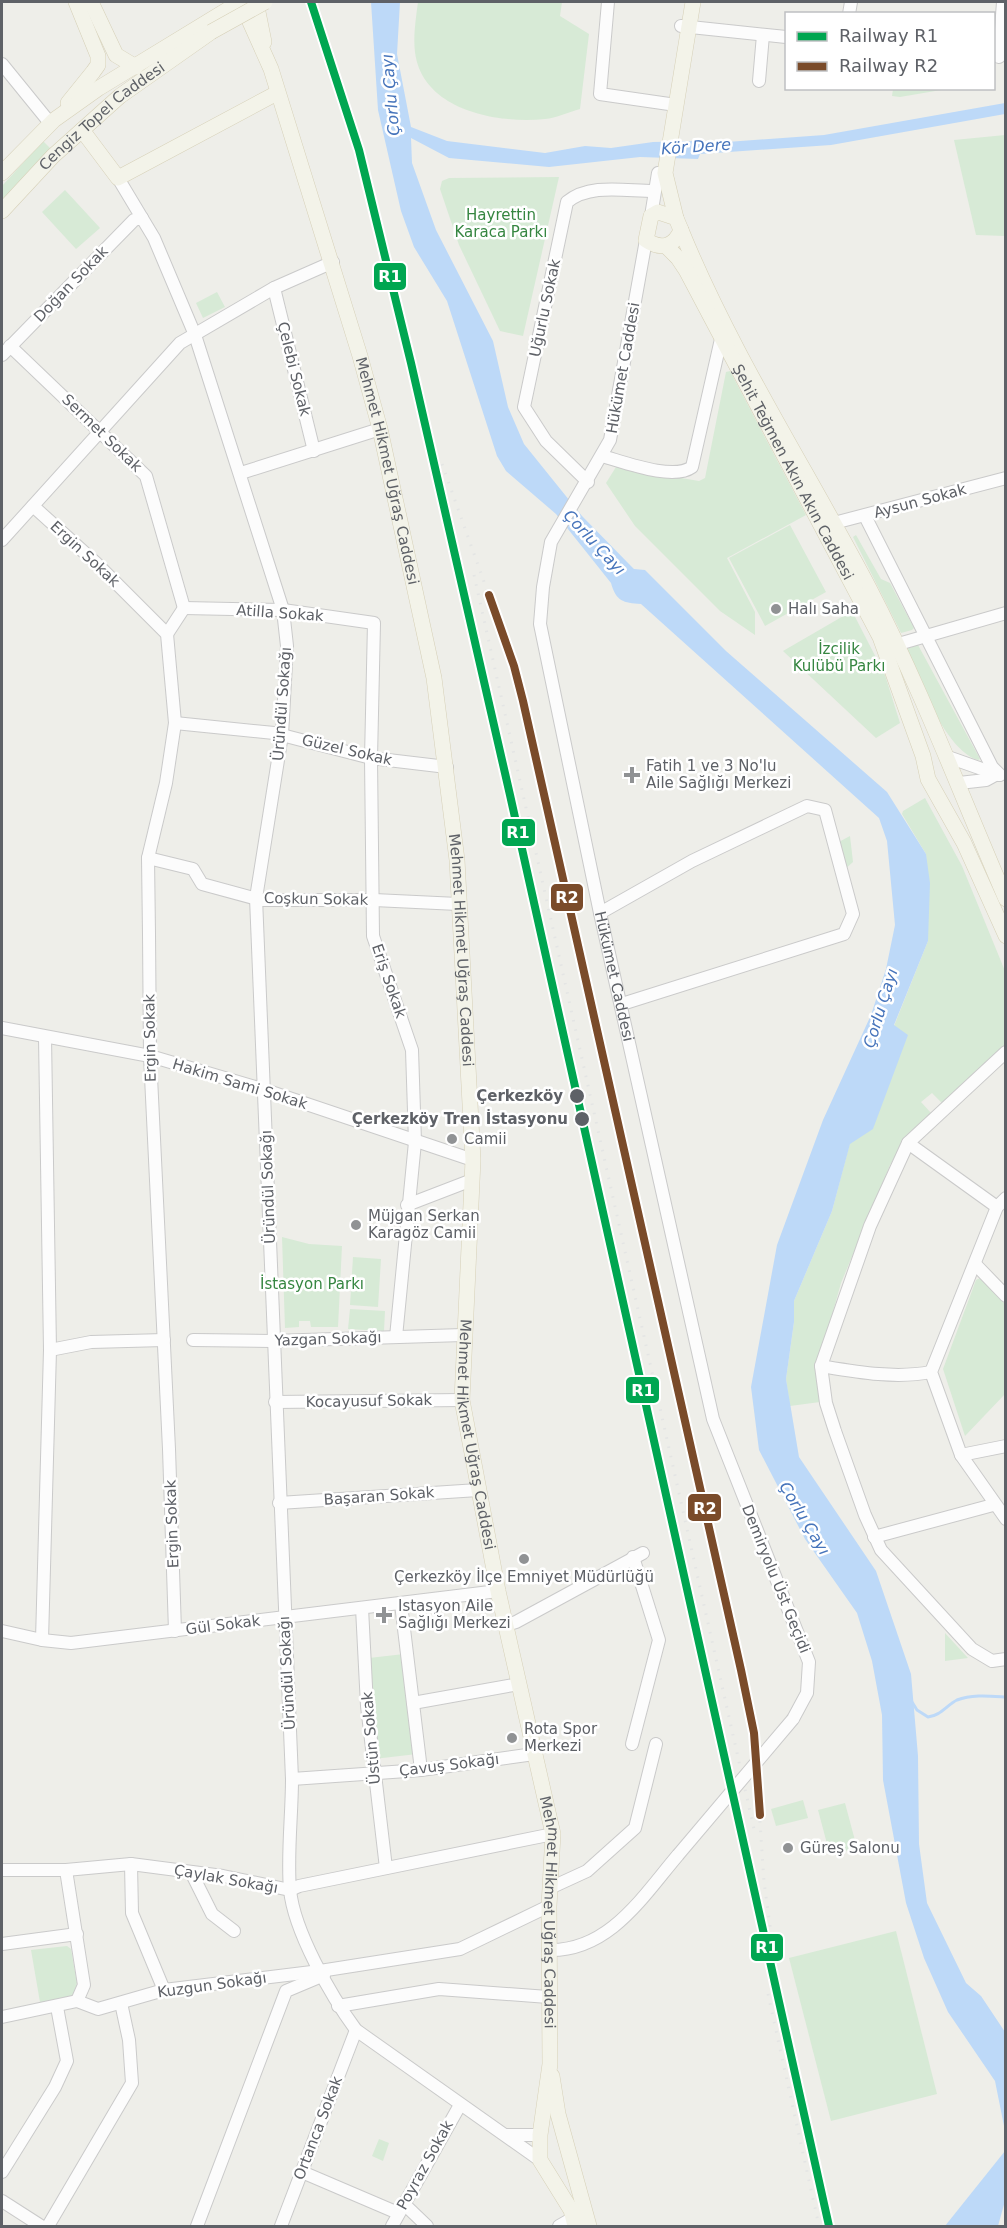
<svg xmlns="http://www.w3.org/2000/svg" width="1007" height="2228" viewBox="0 0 1007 2228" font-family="'DejaVu Sans',sans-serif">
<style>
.green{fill:#d7ead6}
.water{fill:#bdd9f8}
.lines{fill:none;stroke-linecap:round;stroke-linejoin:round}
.stream{stroke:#bdd9f8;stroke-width:3}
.minor-casing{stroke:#cacaca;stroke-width:14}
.major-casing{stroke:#d6d0b7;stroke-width:16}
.minor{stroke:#fcfcfc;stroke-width:12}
.major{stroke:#f3f3e9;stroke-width:15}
.rail{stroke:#e4e5e4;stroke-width:3;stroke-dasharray:1.5 8;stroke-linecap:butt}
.minor-bridge-casing{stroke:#cacaca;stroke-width:14;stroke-linecap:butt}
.major-bridge-casing{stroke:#d6d0b7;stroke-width:16;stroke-linecap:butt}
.minor-bridge{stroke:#fcfcfc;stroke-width:12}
.major-bridge{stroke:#f3f3e9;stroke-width:15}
.rail-1-casing{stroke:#fff;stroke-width:12}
.rail-2-casing{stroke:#fff;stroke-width:12}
.rail-1{stroke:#00a651;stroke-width:8}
.rail-2{stroke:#7a4b2a;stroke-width:8}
.poi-dot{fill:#909294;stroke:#fff;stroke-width:2}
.stop-dot{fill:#5e6167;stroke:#fff;stroke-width:2}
.labels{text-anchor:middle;stroke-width:5;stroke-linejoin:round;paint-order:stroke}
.street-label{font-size:15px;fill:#5e6167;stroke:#fff}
.park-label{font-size:15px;fill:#368641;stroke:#fff}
.poi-label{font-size:15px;fill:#5e6167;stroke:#fff;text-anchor:start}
.stop-label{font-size:15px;font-weight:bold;fill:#5e6167;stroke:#fff;text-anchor:end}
.water-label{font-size:16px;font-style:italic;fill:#4674bb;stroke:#fff}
.line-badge{stroke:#fff;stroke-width:2}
.badge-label{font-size:16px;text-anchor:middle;font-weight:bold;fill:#fff}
</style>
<rect width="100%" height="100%" fill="#eeeee9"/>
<!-- green -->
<g class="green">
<path d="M418 2H562L560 16 589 34 580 109C569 112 556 118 545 119 497 124 422 110 415 52 413 37 416 17 418 2Z"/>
<polygon points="893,89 893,88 947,89 900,97 892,96"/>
<polygon points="1005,135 1005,236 976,235 954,140"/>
<polygon points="43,141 54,152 2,208 2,186"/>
<polygon points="559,177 523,336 500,331 459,245 440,189 442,181 449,178"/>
<polygon points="65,190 100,228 76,249 42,212"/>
<polygon points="217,292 225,307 203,318 196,303"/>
<polygon points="730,371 806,515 727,558 755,612 755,635 720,611 635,526 606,483 616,467 699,481 705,478 726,372"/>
<polygon points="790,525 826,592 765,626 729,558"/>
<polygon points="856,535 881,579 890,583 914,628 912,630 901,633 853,537"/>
<polygon points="852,611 885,675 900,723 876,738 783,651"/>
<path d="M918 645 980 759 978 760C945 750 919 679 906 649Z"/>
<polygon points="925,798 962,866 1005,971 1005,1045 942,1103 932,1093 921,1102 931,1113 906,1138 890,1165 841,1283 825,1340 820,1402 790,1406 786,1379 794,1322 794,1301 832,1211 850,1143 873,1128 894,1026 928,941 926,854 902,814 903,811"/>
<polygon points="850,836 853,862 843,871 835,844"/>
<polygon points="282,1237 309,1244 342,1246 338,1327 311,1327 310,1321 299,1321 299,1327 285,1328"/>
<polygon points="353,1257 381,1259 378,1307 350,1305"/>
<polygon points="980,1278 1005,1304 1005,1394 965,1436 943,1369 976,1280"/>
<polygon points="350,1309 385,1311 384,1331 348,1329"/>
<polygon points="945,1633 968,1658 945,1661"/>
<polygon points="404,1654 417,1754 374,1759 369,1658"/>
<polygon points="803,1800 808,1818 776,1826 771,1809"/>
<polygon points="845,1803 857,1848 830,1855 818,1810"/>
<polygon points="896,1931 937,2094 831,2121 789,1958"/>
<polygon points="67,1946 71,1949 77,1983 73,1997 41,2008 31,1950"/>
<polygon points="379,2139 389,2143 383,2161 372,2156"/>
</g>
<!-- water -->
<g class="water">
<path d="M371 2H400L397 54 411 127 447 141 545 153 585 146 611 148 653 142 699 141 700 144 824 135 1005 103V114L831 145 700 154 698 159 640 157 549 167 449 158 411 138 412 163 436 230 493 341 508 407 524 444 582 516 629 564 634 569 645 570 726 651 887 792 926 854 930 883 928 941 894 1025 908 1035 873 1129 850 1144 832 1211 794 1301V1322L786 1379 799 1457 876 1571 911 1674 918 1756 919 1844 927 1903 966 1983 981 1996 1005 2032V2131L995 2081 948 2012 924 1958 906 1903 883 1780 882 1715 872 1661 857 1613 805 1539 759 1450 751 1387 777 1245 823 1120 871 1015 886 969 895 925 887 841 879 818 641 604C623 603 616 601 611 583L556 514 506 471 497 456 447 301 414 247 401 211 378 110Z"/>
<polygon points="1005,2151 1005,2201 998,2226 945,2226"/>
</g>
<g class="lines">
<!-- stream -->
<path class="stream" d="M912 1702 917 1710 928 1717C940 1716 947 1705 957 1700 972 1694 990 1696 1006 1697"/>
<defs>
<g id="minor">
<polyline points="608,2 600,94 669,104"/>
<polyline points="849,14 851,2"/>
<polyline points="681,26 786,37"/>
<polyline points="999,57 1003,2"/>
<polyline points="2,64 50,123"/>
<polyline points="759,81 763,35"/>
<path d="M118 178 154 238 195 335 283 610 287 646 282 735 256 898 292 1779C292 1815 287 1854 290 1890 294 1931 331 1996 356 2030L540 2160"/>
<polyline points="651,216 658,173"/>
<path id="s1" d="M646 240 610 440 551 542 543 587 540 624 600 913 713 1419 809 1662 807 1693 793 1719"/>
<polyline points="274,288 314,451"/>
<polyline points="10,346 146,476 184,608"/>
<polyline points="2,355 134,220 142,218"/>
<path d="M602 456C624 462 673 481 692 467L721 339"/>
<polyline points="241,473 380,429"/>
<path d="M588 482 546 441 524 407 567 202C590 183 625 191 654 191"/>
<polyline points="33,506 96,563 167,634 175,723 166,783 148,858 149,934 150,1056 169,1449 175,1631"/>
<polyline points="865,516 992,767 1000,775"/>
<polyline points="834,523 1006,478"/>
<polyline points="2,540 180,343 274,288 333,262"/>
<polyline points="184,608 283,610 374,623 371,758 373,936 412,1050 415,1142 396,1337"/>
<polyline points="167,634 184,608"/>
<polyline points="895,645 1006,613"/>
<polyline points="175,723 274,733 371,758 447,767"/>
<polyline points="948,757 999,775"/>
<polyline points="959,783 986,780 997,774"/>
<polyline points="148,858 193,869 202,884 261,900 374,900 458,904"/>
<polyline points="600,913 692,861 807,806 825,810 853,914 844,934 622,1004"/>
<polyline points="2,1028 150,1056 262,1089 473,1160"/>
<polyline points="1006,1052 908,1143 870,1226 821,1366 826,1403 835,1431 865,1515 881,1550 972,1649 992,1661 1006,1659"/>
<polyline points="908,1143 997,1207"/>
<polyline points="1006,1198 997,1207 931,1372 961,1455 1006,1446"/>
<polyline points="407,1205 472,1180"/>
<polyline points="975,1264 1006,1296"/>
<polyline points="193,1340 272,1341 463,1335"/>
<polyline points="50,1350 91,1342 164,1340"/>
<path d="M821 1366C857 1372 895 1379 931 1372"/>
<polyline points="275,1402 462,1400"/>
<polyline points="961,1455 1006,1519"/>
<polyline points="279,1503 478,1490"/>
<polyline points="874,1537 993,1505"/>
<polyline points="401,1604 421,1770"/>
<polyline points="362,1608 367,1706 386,1868"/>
<polyline points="506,1625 516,1622 643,1553"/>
<polyline points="2,1631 42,1640 71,1643 498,1591"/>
<polyline points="42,1640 50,1350 45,1037"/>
<polyline points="413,1703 519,1684"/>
<polyline points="632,1744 659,1640 633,1557"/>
<polyline points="292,1779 421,1770 534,1754"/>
<polyline points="131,1864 132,1913 164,1990"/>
<polyline points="2,1870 66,1870 131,1864 223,1876 290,1890 299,1886 553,1834"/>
<polyline points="66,1870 84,1985 77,2001"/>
<polyline points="191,1872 212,1914 234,1931"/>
<polyline points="550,1888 587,1871 635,1828 656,1744"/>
<polyline points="2,1944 77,1934"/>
<path d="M548 1950C609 1952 643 1896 678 1855"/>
<polyline points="338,2006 439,1989 548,1997"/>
<polyline points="2,2017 77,2001 98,2009 164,1990 320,1971 460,1949 549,1906"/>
<polyline points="507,2135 540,2135"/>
<polyline points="2,2172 55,2087 67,2061 57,2007"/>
<polyline points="302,2172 398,2213"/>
<polyline points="2,2201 41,2226"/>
<polyline points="403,2203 427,2226"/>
<polyline points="48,2226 132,2083 129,2040 121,2003"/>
<polyline points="197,2226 286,1991 324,1975"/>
<polyline points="281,2226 356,2030"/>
<polyline points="392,2226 460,2105"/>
<polyline points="559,2226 573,2218"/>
</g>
<g id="major">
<polyline points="91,2 116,55 136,67"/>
<path id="s2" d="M241 2 271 69 360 356 380 429 434 678 457 860 473 1160 462 1400 498 1591 553 1834 549 1906 550 2064 540 2135V2160L571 2210 575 2226"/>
<polyline points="256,2 264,42"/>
<polyline points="68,103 93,72 98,65 98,56 76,2"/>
<polyline points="82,130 118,178 277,93"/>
<polyline points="2,173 54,120 99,88 240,2"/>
<path id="s3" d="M2 211 53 156 120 96 211 32"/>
<path d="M658 212 676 218 681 230C674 247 661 250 646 240L651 216Z"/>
<polyline points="676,218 665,173 693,2"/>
<path d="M681 230C731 353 807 470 869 588 921 688 961 795 1006 899"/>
<path id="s4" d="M666 246 678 258 686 270 880 637 923 756 928 779 964 843 1006 936"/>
<polyline points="552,2076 558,2114 589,2226"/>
</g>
</defs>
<!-- minor casing -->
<use href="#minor" class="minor-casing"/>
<!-- major casing -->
<use href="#major" class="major-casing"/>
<!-- minor -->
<use href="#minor" class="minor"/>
<!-- major -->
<use href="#major" class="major"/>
<!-- rail -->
<g class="rail">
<polyline points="311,2 359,150 411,363 510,795 829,2226"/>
<polyline points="442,464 514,666 523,701 741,1670 754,1733 764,1882 771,1933"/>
<polyline points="474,575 754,1829"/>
<polyline points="768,1994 819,2226"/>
</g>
<defs>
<polyline id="minor-bridge" points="678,1855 793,1719"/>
<polyline id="major-bridge" points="211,32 265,2"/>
</defs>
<!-- minor-bridge casing -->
<use href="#minor-bridge" class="minor-bridge-casing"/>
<!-- major-bridge casing -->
<use href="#major-bridge" class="major-bridge-casing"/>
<!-- minor-bridge -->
<use href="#minor-bridge" class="minor-bridge"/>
<!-- major-bridge -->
<use href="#major-bridge" class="major-bridge"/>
<defs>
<polyline id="rail-1" points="311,2 359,150 411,363 510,795 829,2226"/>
<polyline id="rail-2" points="489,595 514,666 523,701 741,1670 754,1733 760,1815"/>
</defs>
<!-- rail-1 casing -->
<use href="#rail-1" class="rail-1-casing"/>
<!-- rail-2 casing -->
<use href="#rail-2" class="rail-2-casing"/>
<!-- rail-1 -->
<use href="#rail-1" class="rail-1"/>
<!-- rail-2 -->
<use href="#rail-2" class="rail-2"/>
</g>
<!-- markers -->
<g class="poi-dot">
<circle cx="776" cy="609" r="6"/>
<path d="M629 766h6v6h6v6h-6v6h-6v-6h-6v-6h6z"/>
<circle cx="452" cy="1139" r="6"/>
<circle cx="356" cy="1225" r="6"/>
<circle cx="524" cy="1559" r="6"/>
<path d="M381 1606h6v6h6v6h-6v6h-6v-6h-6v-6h6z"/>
<circle cx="512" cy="1738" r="6"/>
<circle cx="788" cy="1848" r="6"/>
</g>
<g class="stop-dot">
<circle cx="577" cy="1096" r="8"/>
<circle cx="582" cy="1119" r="8"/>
</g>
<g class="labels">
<!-- street labels -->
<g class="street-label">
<text dy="5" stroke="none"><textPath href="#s3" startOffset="138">Cengiz Topel Caddesi</textPath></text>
<text transform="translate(71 284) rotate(-46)" y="5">Doğan Sokak</text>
<text transform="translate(545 308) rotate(-78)" y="5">Uğurlu Sokak</text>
<text transform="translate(623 368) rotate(-80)" y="5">Hükümet Caddesi</text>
<text transform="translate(294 369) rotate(76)" y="5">Çelebi Sokak</text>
<text transform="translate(102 433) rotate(44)" y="5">Sermet Sokak</text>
<text dy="5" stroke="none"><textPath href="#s2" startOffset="492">Mehmet Hikmet Uğraş Caddesi</textPath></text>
<text dy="5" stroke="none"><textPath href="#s4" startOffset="260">Şehit Teğmen Akın Akın Caddesi</textPath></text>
<text transform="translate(920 501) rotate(-15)" y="5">Aysun Sokak</text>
<text transform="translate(85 554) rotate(43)" y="5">Ergin Sokak</text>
<text transform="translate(280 613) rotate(4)" y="5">Atilla Sokak</text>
<text transform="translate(282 704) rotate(-86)" y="5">Üründül Sokağı</text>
<text transform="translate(347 750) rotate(13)" y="5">Güzel Sokak</text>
<text transform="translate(316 899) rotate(1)" y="5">Coşkun Sokak</text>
<text dy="5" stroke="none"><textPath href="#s2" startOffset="978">Mehmet Hikmet Uğraş Caddesi</textPath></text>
<text dy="5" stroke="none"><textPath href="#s1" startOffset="764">Hükümet Caddesi</textPath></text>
<text transform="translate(389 981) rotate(71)" y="5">Eriş Sokak</text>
<text transform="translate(150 1038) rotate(-91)" y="5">Ergin Sokak</text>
<text transform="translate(240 1084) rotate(17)" y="5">Hakim Sami Sokak</text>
<text transform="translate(268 1187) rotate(-92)" y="5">Üründül Sokağı</text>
<text transform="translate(328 1339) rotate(-2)" y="5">Yazgan Sokağı</text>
<text transform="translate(369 1401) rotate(-1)" y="5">Kocayusuf Sokak</text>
<text dy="5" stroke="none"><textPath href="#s2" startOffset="1464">Mehmet Hikmet Uğraş Caddesi</textPath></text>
<text transform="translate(379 1496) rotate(-4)" y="5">Başaran Sokak</text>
<text transform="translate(172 1524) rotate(-92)" y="5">Ergin Sokak</text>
<text transform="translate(776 1579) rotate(68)" y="5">Demiryolu Üst Geçidi</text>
<text transform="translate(223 1625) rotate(-7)" y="5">Gül Sokak</text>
<text transform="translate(287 1673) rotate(-93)" y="5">Üründül Sokağı</text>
<text transform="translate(371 1738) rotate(-95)" y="5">Üstün Sokak</text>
<text transform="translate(449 1765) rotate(-7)" y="5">Çavuş Sokağı</text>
<text transform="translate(226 1879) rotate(10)" y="5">Çaylak Sokağı</text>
<text dy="5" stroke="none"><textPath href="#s2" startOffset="1950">Mehmet Hikmet Uğraş Caddesi</textPath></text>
<text transform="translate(212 1985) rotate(-8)" y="5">Kuzgun Sokağı</text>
<text transform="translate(318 2128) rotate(-69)" y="5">Ortanca Sokak</text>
<text transform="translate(425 2165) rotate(-61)" y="5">Poyraz Sokak</text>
</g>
<!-- park labels -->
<g class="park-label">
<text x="501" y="220">Hayrettin<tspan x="501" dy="17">Karaca Parkı</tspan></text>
<text x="839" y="654">İzcilik<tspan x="839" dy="17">Kulübü Parkı</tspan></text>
<text x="312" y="1289">İstasyon Parkı</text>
</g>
<!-- poi labels -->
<g class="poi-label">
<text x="788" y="614">Halı Saha</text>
<text x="646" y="771">Fatih 1 ve 3 No'lu<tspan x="646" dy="17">Aile Sağlığı Merkezi</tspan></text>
<text x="464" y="1144">Camii</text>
<text x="368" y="1221">Müjgan Serkan<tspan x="368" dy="17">Karagöz Camii</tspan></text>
<text x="524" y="1582" text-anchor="middle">Çerkezköy İlçe Emniyet Müdürlüğü</text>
<text x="398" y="1611">Istasyon Aile<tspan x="398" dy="17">Sağlığı Merkezi</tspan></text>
<text x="524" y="1734">Rota Spor<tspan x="524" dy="17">Merkezi</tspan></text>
<text x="800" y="1853">Güreş Salonu</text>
</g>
<!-- stop labels -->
<g class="stop-label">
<text x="563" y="1101">Çerkezköy</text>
<text x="568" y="1124">Çerkezköy Tren İstasyonu</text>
</g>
<!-- water labels -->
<g class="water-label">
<text transform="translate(390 95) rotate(-95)" y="6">Çorlu Çayı</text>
<text transform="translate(696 146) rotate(-4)" y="6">Kör Dere</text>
<text transform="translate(595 542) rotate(47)" y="6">Çorlu Çayı</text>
<text transform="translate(880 1008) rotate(-73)" y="6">Çorlu Çayı</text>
<text transform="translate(805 1518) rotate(59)" y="6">Çorlu Çayı</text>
</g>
</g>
<g class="line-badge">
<rect x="373" y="262" width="34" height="29" rx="6" fill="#00a651"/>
<rect x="501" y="818" width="35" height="29" rx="6" fill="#00a651"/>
<rect x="550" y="883" width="34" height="29" rx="6" fill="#7a4b2a"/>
<rect x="625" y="1376" width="35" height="28" rx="6" fill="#00a651"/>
<rect x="687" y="1493" width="35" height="29" rx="6" fill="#7a4b2a"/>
<rect x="750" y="1933" width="34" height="29" rx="6" fill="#00a651"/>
</g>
<g class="badge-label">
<text x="390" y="282">R1</text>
<text x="518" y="838">R1</text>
<text x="567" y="903">R2</text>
<text x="643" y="1396">R1</text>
<text x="705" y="1514">R2</text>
<text x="767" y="1953">R1</text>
</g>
<!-- border -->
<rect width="1007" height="2228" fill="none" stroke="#5e6167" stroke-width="6"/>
<!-- legend -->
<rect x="785" y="12" width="210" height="78" fill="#ffffff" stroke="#bfc0c2" stroke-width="1.5"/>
<rect x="797" y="32" width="30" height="9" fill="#00a651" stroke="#bfc0c2" stroke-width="1.5"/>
<text x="839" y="42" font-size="18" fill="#5e6167">Railway R1</text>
<rect x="797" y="62" width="30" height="9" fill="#7a4b2a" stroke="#bfc0c2" stroke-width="1.5"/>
<text x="839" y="72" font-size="18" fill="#5e6167">Railway R2</text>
</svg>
